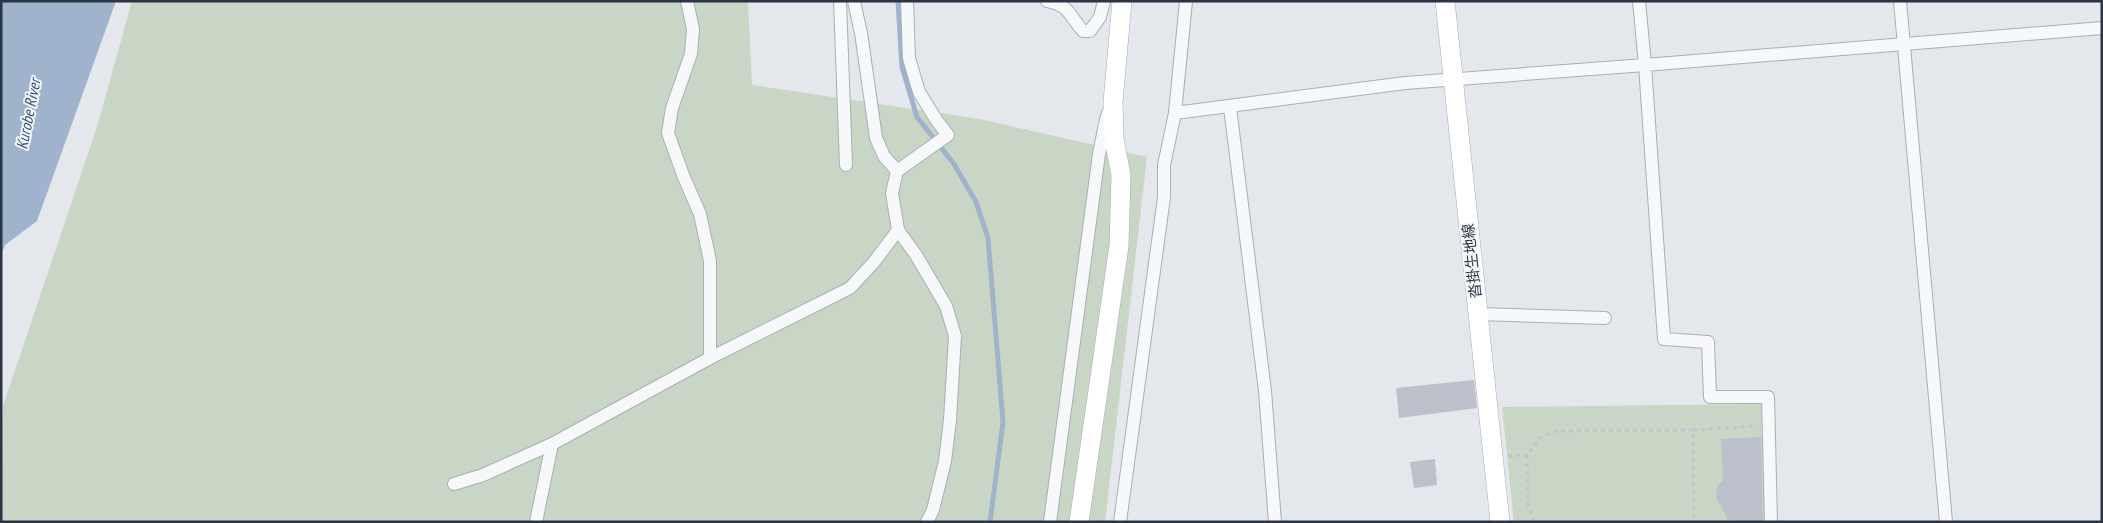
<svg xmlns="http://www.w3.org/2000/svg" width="2103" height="523" viewBox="0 0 2103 523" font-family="'PT Sans Narrow','Noto Sans JP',sans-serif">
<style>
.green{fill:#c9d6c5}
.water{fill:#9fb4cc}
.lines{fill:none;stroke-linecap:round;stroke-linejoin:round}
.stream{stroke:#9fb4cc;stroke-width:5}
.building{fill:#bbc0ca}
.street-casing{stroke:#a9aeb7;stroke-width:14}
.secondary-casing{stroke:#a9aeb7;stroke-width:20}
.path{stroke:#c2c5cb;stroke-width:3;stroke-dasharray:4 4;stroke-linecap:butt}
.street{stroke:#f7f8fa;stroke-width:12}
.secondary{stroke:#fff;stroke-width:19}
.labels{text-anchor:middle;stroke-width:4;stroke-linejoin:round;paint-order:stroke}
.street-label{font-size:15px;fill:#2b3445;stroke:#f4f6f9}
.water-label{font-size:16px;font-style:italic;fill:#34527a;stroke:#f4f6f9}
</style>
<rect width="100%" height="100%" fill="#e4e7ec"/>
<!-- green -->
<g class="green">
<polygon points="132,1 748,1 752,85 980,119 1147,157 1105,522 1,522 3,406 97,127"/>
<polygon points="1762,404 1766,522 1514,522 1502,407"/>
</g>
<!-- water -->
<polygon class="water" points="1,1 116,1 37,221 5,245 1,255"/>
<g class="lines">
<!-- stream -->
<polyline class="stream" points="898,1 902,67 917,117 954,164 976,202 988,238 1003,422 990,522"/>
</g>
<!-- building -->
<g class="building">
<polygon points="1474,380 1477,408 1399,418 1396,388"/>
<polygon points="1761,437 1763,522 1729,522 1716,497 1718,485 1723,481 1721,439"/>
<polygon points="1435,459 1437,485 1414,488 1410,462"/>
</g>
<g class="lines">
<defs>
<g id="street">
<polyline points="687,1 693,29 691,54 672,108 668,133 683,175 700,214 710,261 710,358 850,288 874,262 898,230"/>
<polyline points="840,1 846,165"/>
<polyline points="854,1 861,33 876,138 884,156 897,171"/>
<polyline points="907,1 909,58 919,92 937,121 948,135 897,171 892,193 898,230 916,255 946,306 955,336 950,420 945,461 933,510 927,522"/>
<path d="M1047 1C1071 6 1069 16 1083 31H1090L1100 17 1104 1"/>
<polyline points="1900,1 1946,522"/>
<polyline points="1230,107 1265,391 1275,522"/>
<polyline points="1175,113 1405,83 1645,65 1639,1"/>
<polyline points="1478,314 1605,318"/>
<polyline points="454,484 483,475 552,444 710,358"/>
<polyline points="536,522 552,444"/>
<polyline points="1050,522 1099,154 1106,119 1109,111"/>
<polyline points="1120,522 1164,197 1164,165 1175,113 1186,1"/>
<polyline points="1771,522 1768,397 1710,397 1708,342 1664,339 1645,65 2102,28"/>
</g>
<g id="secondary">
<polyline points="1445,1 1500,522"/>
<polyline points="1079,522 1119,246 1121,175 1114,139 1113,102 1122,1"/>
</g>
</defs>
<!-- street casing -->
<use href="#street" class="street-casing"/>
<!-- secondary casing -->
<use href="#secondary" class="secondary-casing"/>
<!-- path -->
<g class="path">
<polyline points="1693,430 1754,426"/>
<polyline points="1508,456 1527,455"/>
<polyline points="1534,522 1528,504 1527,455 1541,437 1557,431 1693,430 1694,522"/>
</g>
<!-- street -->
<use href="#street" class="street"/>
<!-- secondary -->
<use href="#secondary" class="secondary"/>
</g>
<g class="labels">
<!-- street labels -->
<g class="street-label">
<text transform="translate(1472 261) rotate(-96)" y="5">沓掛生地線</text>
</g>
<!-- water labels -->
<g class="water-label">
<text transform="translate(28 114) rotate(-79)" y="6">Kurobe River</text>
</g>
</g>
<!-- border -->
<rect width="2103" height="523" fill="none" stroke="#2b3445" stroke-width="5"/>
</svg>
